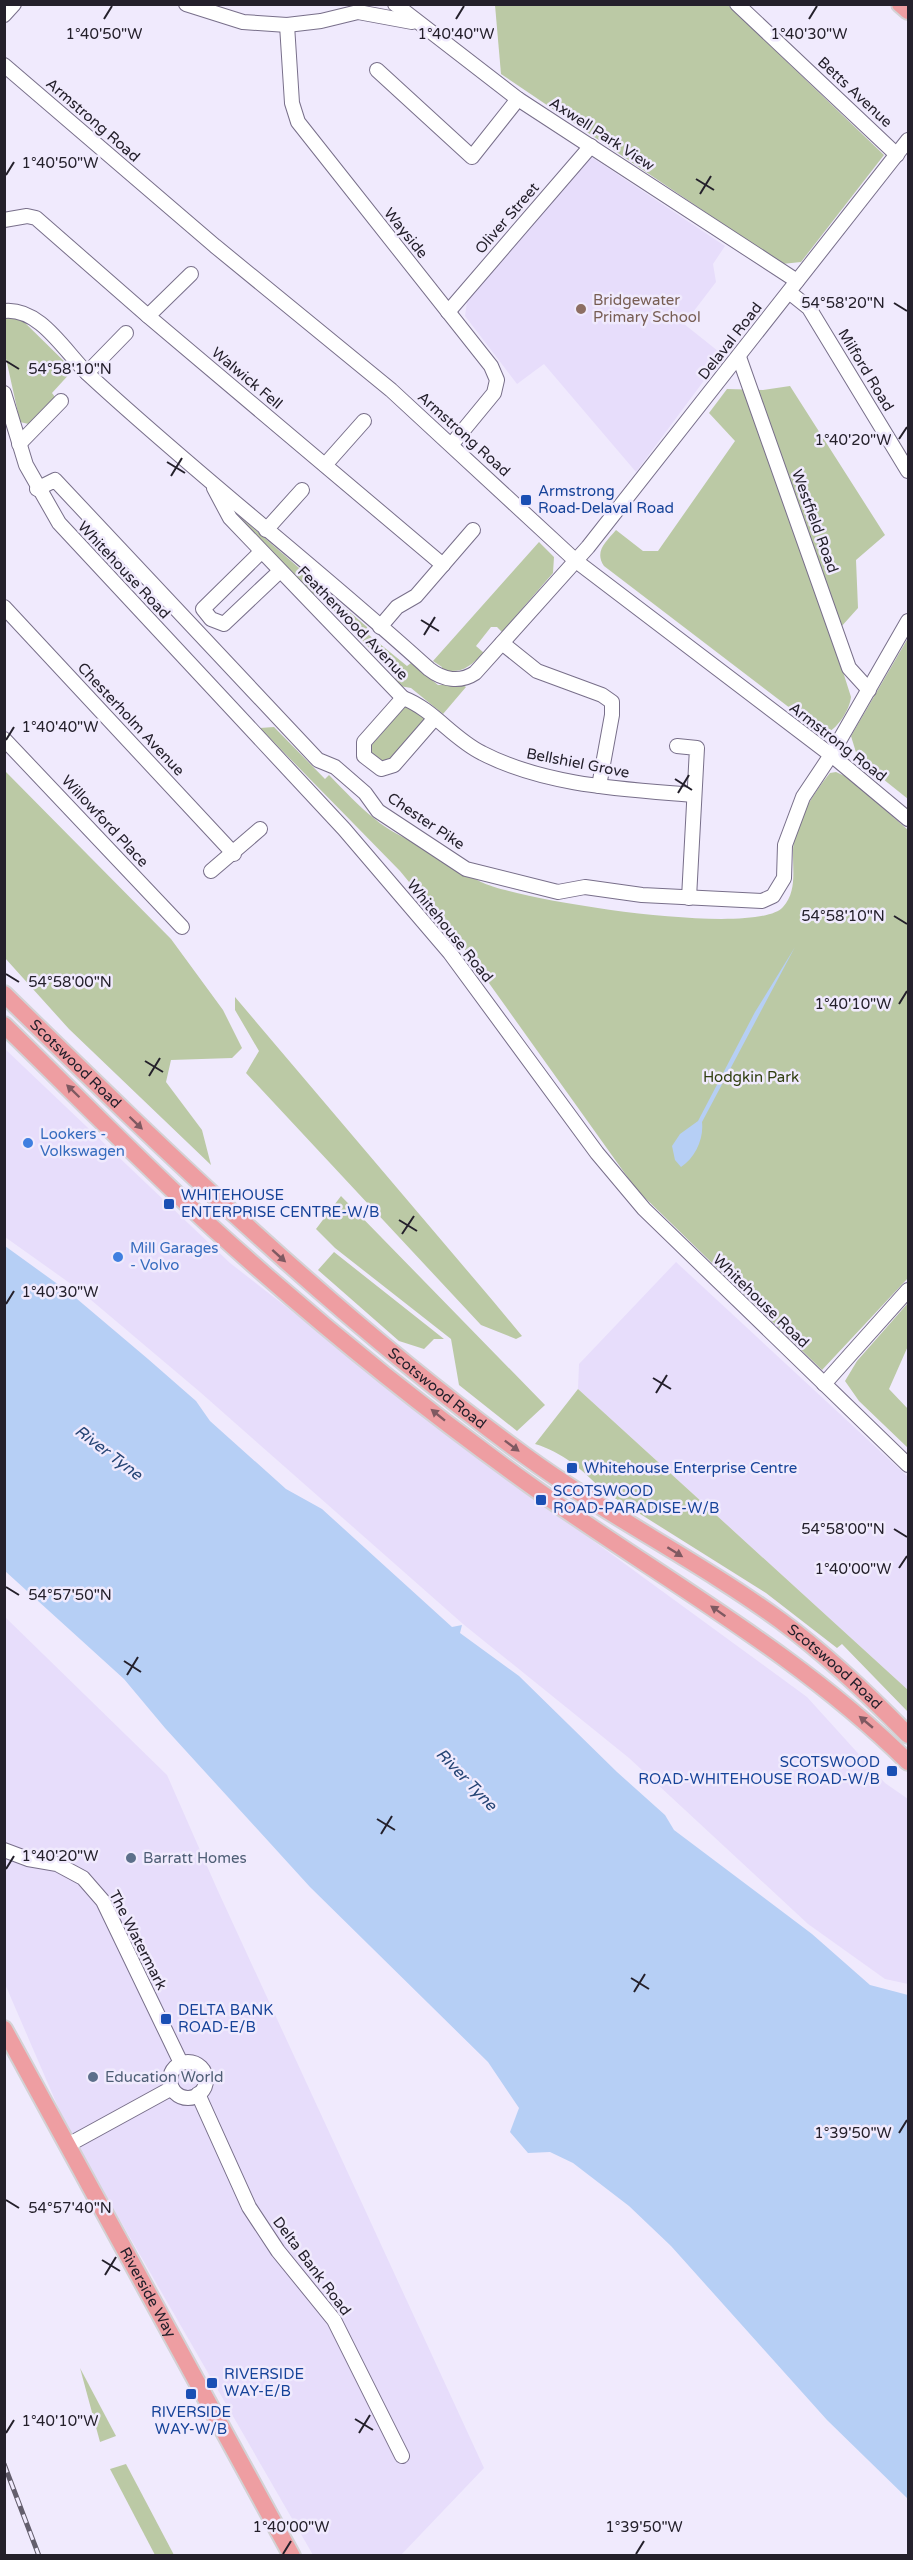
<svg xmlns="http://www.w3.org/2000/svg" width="913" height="2560" viewBox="0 0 913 2560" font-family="'Varela Round',sans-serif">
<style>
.built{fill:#e7ddfb}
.green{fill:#bbc9a5}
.water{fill:#b6cff5}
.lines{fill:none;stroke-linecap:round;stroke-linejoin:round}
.minor-casing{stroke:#786f8a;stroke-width:16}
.major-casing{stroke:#d3d2d5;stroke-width:20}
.minor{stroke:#fff;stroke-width:14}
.major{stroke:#ee9ea2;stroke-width:16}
.rail-casing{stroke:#635e6c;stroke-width:5}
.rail{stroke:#f0eafd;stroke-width:3;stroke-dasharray:9;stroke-linecap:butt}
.oneway{fill:#7f5961}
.ticks{fill:none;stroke:#24202b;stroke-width:2}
.education-dot{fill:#8d6e63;stroke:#f0eafd;stroke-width:2}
.transit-dot{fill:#1a4fb4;stroke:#f0eafd;stroke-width:2}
.shop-dot{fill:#3f7fe0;stroke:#f0eafd;stroke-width:2}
.service-dot{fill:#5c6f8a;stroke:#f0eafd;stroke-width:2}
.labels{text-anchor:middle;stroke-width:5;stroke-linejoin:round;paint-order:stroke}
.street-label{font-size:15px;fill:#24202b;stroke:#f0eafd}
.education-label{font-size:15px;fill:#785e54;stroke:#f0eafd;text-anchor:start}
.transit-label{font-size:15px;fill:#164399;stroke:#f0eafd;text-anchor:start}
.park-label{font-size:15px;fill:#313f10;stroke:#f0eafd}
.shop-label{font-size:15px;fill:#366cbe;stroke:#f0eafd;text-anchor:start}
.service-label{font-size:15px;fill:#4e5e75;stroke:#f0eafd;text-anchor:start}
.water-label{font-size:16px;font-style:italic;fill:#264575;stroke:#f0eafd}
.ticks-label{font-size:15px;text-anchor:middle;fill:#24202b;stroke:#f0eafd;stroke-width:5;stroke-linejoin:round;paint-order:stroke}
</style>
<rect width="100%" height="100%" fill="#f0eafd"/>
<!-- built -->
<g class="built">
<polygon points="590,156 725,246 713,264 716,282 684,324 723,355 636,472 544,364 517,384 465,316 467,302"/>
<polygon points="4,1048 230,1263 495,1469 807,1697 885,1783 908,1799 908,1984 885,1979 808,1924 629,1758 463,1624 200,1392 78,1289 5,1237"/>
<polygon points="676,1262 908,1477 908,1690 578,1389 579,1364"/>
<polygon points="4,1616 167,1775 218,1891 484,2468 401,2555 313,2555 68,2130 5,1984"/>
</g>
<!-- green -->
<g class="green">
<polygon points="495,5 728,5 884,155 801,262 782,264 501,74"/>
<polygon points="18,316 73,370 52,393 55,397 41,411 42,416 33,425 20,422 5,354 4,318"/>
<path d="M790 386 885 535 856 560 858 608 832 637 851 697C850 709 838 728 827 733L807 721 604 566C594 551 606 542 616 530L643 551H658L735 441 709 413 727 389 763 390Z"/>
<polygon points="237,514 367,627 369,635 407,666 411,663 438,685 463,685 466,687 443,714 411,688 400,686 394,680 397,677 317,593 313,597"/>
<path d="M539 542 554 557 553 573 502 632 497 627H491L476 646 484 653C469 667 462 674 441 670L442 667 433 661Z"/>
<polygon points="908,638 908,799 858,759 851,736"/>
<polygon points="407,704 424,715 424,721 390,762 385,764 372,754 370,747"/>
<path d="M274 727 325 779 329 775C344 790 358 806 375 819 387 830 404 837 418 845 438 857 459 871 481 882 520 901 756 938 783 907 800 888 790 861 794 841 800 814 813 794 830 773L836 772 849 778 908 830V1278L822 1370 636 1189 466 951 400 871 260 728Z"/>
<polygon points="5,771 171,939 223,1010 242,1048 232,1058 171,1060 166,1082 202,1130 211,1165 69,1029 5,958"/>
<polygon points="235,997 493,1301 522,1336 516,1339 481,1325 246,1073 259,1051 235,1010"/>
<polygon points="341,1196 545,1405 517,1431 459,1385 451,1339 335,1248 316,1229"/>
<polygon points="334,1252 444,1339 434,1339 424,1349 399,1341 318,1270"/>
<polygon points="908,1303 908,1346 889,1389 908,1409 908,1448 859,1401 845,1381 857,1361"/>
<path d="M578 1389 908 1690V1712L842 1644 837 1648 766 1593 602 1490C583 1470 562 1452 535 1444Z"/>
<polygon points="80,2368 116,2436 100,2442"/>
<polygon points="126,2464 174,2555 155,2555 110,2469"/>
</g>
<!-- water -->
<g class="water">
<path d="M795 947 702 1122C704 1139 695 1158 681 1167L675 1160 672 1146 680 1134 698 1121 755 1012Z"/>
<polygon points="5,1246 70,1293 148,1359 196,1401 210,1421 286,1489 322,1509 452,1627 462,1625 460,1633 519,1676 617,1772 665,1815 674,1830 812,1934 870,1985 908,1995 908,2499 827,2420 671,2246 629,2206 573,2163 550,2152 528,2153 510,2132 519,2108 488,2062 310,1887 165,1728 124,1679 5,1571"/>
</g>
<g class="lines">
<defs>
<g id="minor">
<polyline points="186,4 243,22 287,25 321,21 358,12 412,22"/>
<polyline points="395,4 518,99 797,281"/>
<polyline points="737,4 897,155"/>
<polyline points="4,15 14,4"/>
<polyline points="287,25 292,103 298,122 491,366 497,380 494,393 452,444"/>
<polyline points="4,65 215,246 391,390 576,561 835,758 908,819"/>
<polyline points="377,70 472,157 518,99"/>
<polyline points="4,220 27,216 36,218 148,316 443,565"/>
<polyline points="789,292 809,308 908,471"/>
<path d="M4 311C40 307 65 352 88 374 198 476 318 568 429 669 443 680 460 683 475 673L588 547 908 140"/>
<polyline points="448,312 591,146"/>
<polyline points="148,316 191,274"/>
<polyline points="739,357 849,668 869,690"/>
<polyline points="87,373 126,333"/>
<polyline points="4,393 26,465 59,523 344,829 450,953 597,1153 644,1209 908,1465"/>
<polyline points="19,444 61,401"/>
<polyline points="325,465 364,421"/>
<polyline points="214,488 230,518 403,698"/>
<polyline points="37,489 55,480 318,760 335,767 365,793 378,811 466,869 558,892 585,887 642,895 762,901 773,896 784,878 785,845 803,797 831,755 908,621"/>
<polyline points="266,530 302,490"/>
<polyline points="261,552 203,609 211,619 224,624 280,571"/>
<polyline points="4,607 234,854"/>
<polyline points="380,627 397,607 416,596 473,530"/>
<polyline points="502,643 537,671 602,695 612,702 612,715 599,786"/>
<path d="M434 719 394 765 381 769 364 756V742L403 698C433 709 453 739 482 753 546 786 623 789 694 795"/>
<polyline points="4,739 182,927"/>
<polyline points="677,746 697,748 689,898"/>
<polyline points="211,871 260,829"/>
<polyline points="824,1384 908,1290"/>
<polyline points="4,1850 28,1859 57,1864 83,1878 103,1901 181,2063"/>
<circle cx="188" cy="2080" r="18"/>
<polyline points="198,2094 249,2207 278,2251 334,2320 402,2456"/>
<polyline points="68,2145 172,2088"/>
</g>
<g id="major">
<polyline points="900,4 908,11"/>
<path id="s1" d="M4 994C170 1156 336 1318 524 1455 606 1515 699 1561 781 1621 827 1655 868 1694 908 1735"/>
<path d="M4 1025C74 1093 143 1164 215 1230 314 1320 421 1407 530 1485 657 1576 796 1651 908 1762"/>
<path id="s2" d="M4 2029 292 2556"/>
</g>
</defs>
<!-- minor casing -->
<use href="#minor" class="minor-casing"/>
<!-- major casing -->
<use href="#major" class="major-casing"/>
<!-- minor -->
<use href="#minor" class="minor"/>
<!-- major -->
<use href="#major" class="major"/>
<defs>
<polyline id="rail" points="4,2464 39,2556"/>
</defs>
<!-- rail casing -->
<use href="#rail" class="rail-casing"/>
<!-- rail -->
<use href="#rail" class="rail"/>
</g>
<!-- one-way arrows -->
<defs><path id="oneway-solid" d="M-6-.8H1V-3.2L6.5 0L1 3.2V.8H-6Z" transform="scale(1.5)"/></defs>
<g class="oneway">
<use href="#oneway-solid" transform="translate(73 1091) rotate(-136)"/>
<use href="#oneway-solid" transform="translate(136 1123) rotate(44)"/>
<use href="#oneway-solid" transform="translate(279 1256) rotate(42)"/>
<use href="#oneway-solid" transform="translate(438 1415) rotate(-141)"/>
<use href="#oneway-solid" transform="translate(512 1446) rotate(37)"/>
<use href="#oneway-solid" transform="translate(675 1552) rotate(32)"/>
<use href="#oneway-solid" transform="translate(718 1611) rotate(-145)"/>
<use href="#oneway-solid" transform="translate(866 1722) rotate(-140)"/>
</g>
<!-- ticks -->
<path class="ticks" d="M104 19 112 6M456 19 464 6M809 19 817 6M6 175 14 162M696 179 714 190M700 194 711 176M894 303 907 311M6 361 19 369M899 439 907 427M167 462 185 473M171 476 182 458M421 620 439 631M424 635 435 617M6 740 14 727M675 779 692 790M678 793 689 775M894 916 907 924M6 974 19 982M899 1004 907 991M145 1061 163 1072M149 1076 160 1058M399 1220 417 1231M402 1234 414 1216M6 1304 14 1291M653 1378 671 1389M656 1393 667 1375M894 1529 907 1537M899 1568 907 1556M6 1587 19 1595M124 1661 141 1672M127 1675 138 1657M377 1819 395 1830M381 1834 392 1816M6 1869 14 1856M631 1978 649 1989M634 1992 645 1974M899 2133 907 2120M6 2200 19 2208M102 2260 120 2271M105 2275 116 2257M355 2419 373 2430M6 2433 14 2420M359 2433 370 2415M283 2554 291 2541M636 2554 644 2541"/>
<!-- markers -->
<circle class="education-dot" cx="581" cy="309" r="6"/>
<g class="transit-dot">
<rect x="520" y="494" width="12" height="12" rx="3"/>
<rect x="163" y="1198" width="12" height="12" rx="3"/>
<rect x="566" y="1462" width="12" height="12" rx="3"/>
<rect x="535" y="1494" width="12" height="12" rx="3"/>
<rect x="886" y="1765" width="12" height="12" rx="3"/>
<rect x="160" y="2013" width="12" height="12" rx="3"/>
<rect x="206" y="2377" width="12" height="12" rx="3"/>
<rect x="185" y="2388" width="12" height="12" rx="3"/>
</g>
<g class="shop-dot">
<circle cx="28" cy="1143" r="6"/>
<circle cx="118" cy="1257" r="6"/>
</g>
<g class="service-dot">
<circle cx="131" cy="1858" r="6"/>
<circle cx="93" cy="2077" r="6"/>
</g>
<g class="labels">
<!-- street labels -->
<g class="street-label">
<text transform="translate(855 92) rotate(43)" y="5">Betts Avenue</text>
<text transform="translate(93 120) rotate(41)" y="5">Armstrong Road</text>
<text transform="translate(602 134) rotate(33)" y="5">Axwell Park View</text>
<text transform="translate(507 218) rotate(-49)" y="5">Oliver Street</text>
<text transform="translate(406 233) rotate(51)" y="5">Wayside</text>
<text transform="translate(730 341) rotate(-52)" y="5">Delaval Road</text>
<text transform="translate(866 370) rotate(59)" y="5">Milford Road</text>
<text transform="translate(247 378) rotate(40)" y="5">Walwick Fell</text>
<text transform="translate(464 434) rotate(42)" y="5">Armstrong Road</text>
<text transform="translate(815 521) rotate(70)" y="5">Westfield Road</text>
<text transform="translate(124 570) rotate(47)" y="5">Whitehouse Road</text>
<text transform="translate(353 623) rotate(46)" y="5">Featherwood Avenue</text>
<text transform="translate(131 719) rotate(47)" y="5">Chesterholm Avenue</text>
<text transform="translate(838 742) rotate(38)" y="5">Armstrong Road</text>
<text transform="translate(578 763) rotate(11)" y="5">Bellshiel Grove</text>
<text transform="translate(105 821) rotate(47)" y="5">Willowford Place</text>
<text transform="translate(426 821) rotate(34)" y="5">Chester Pike</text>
<text transform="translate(450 931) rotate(51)" y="5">Whitehouse Road</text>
<text dy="5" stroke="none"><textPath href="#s1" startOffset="100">Scotswood Road</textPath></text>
<text transform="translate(761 1301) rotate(44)" y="5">Whitehouse Road</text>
<text dy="5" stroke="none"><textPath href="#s1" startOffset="586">Scotswood Road</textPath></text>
<text dy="5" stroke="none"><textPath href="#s1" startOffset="1072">Scotswood Road</textPath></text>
<text transform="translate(138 1940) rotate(63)" y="5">The Watermark</text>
<text transform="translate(312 2266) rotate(53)" y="5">Delta Bank Road</text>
<text dy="5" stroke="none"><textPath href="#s2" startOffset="300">Riverside Way</textPath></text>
</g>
<!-- education labels -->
<g class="education-label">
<text x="593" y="305">Bridgewater<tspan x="593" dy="17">Primary School</tspan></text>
</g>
<!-- transit labels -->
<g class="transit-label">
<text x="538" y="496">Armstrong<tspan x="538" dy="17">Road-Delaval Road</tspan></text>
<text x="181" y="1200">WHITEHOUSE<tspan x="181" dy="17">ENTERPRISE CENTRE-W/B</tspan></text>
<text x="584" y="1473">Whitehouse Enterprise Centre</text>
<text x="553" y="1496">SCOTSWOOD<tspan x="553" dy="17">ROAD-PARADISE-W/B</tspan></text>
<text x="880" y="1767" text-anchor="end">SCOTSWOOD<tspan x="880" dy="17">ROAD-WHITEHOUSE ROAD-W/B</tspan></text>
<text x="178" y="2015">DELTA BANK<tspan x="178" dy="17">ROAD-E/B</tspan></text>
<text x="224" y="2379">RIVERSIDE<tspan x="224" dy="17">WAY-E/B</tspan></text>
<text x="191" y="2417" text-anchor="middle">RIVERSIDE<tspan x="191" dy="17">WAY-W/B</tspan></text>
</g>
<!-- park labels -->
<g class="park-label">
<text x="751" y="1082">Hodgkin Park</text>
</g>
<!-- shop labels -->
<g class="shop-label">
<text x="40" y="1139">Lookers -<tspan x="40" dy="17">Volkswagen</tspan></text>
<text x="130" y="1253">Mill Garages<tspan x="130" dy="17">- Volvo</tspan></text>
</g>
<!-- service labels -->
<g class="service-label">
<text x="143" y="1863">Barratt Homes</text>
<text x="105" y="2082">Education World</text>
</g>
<!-- water labels -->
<g class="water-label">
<text transform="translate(109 1452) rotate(37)" y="6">River Tyne</text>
<text transform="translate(467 1779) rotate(46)" y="6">River Tyne</text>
</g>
</g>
<g class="ticks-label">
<text x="104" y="39">1°40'50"W</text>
<text x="456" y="39">1°40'40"W</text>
<text x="809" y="39">1°40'30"W</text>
<text x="60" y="168">1°40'50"W</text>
<text x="843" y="308">54°58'20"N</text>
<text x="70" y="374">54°58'10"N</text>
<text x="853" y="445">1°40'20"W</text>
<text x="60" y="732">1°40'40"W</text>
<text x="843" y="921">54°58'10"N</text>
<text x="70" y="987">54°58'00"N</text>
<text x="853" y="1009">1°40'10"W</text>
<text x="60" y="1297">1°40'30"W</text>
<text x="843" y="1534">54°58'00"N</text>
<text x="853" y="1574">1°40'00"W</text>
<text x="70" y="1600">54°57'50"N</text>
<text x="60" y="1861">1°40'20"W</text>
<text x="853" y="2138">1°39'50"W</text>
<text x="70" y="2213">54°57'40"N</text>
<text x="60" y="2426">1°40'10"W</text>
<text x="291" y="2532">1°40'00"W</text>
<text x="644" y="2532">1°39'50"W</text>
</g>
<!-- border -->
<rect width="913" height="2560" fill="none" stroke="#24202b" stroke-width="12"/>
</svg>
